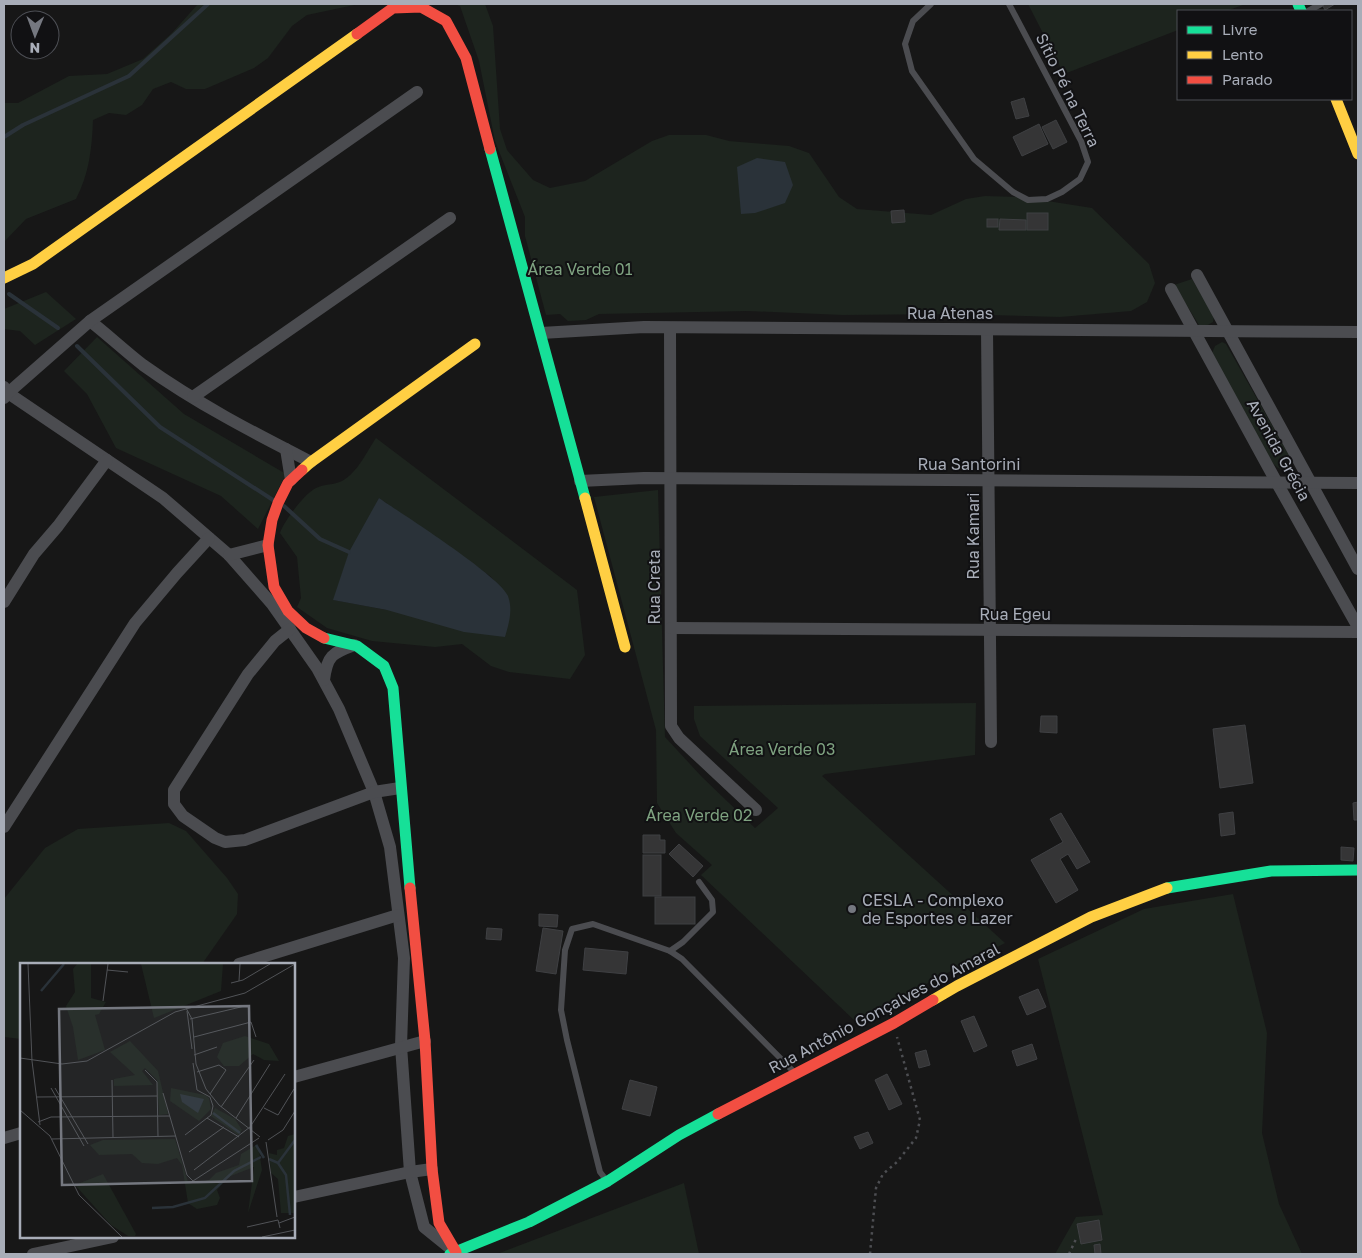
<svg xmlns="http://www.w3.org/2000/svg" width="1362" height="1258" viewBox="0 0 1362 1258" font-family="'Golos Text',sans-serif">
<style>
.green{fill:#1d241e;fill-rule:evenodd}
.water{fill:#2a3239}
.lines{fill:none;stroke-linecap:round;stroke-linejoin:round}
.stream{stroke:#2a3239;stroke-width:4}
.building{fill:#353536;stroke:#3f4043}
.path{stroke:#4d4e52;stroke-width:2.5;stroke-dasharray:2.5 4;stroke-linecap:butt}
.lane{stroke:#4b4c50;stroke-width:6}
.street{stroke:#4b4c50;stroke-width:12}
.fast{stroke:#16e098;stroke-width:11}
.slow{stroke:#ffcf43;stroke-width:11}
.jam{stroke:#f24e42;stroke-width:11}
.poi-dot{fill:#757880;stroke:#111113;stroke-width:2}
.labels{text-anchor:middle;stroke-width:4;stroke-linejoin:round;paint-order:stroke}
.street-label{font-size:16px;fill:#a8adb8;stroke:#111113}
.park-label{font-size:16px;fill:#7fa381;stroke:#111113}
.poi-label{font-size:16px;fill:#a8adb8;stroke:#111113;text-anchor:start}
.inset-river{fill:none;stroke:#2a3239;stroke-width:2.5}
.inset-road{fill:none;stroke:#515357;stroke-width:1}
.view{fill:#757880;fill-opacity:0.15;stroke:#757880;stroke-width:2.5}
.inset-edge{fill:none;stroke:#a8adb8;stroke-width:2.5}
</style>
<rect width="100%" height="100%" fill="#171717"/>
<!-- green -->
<g class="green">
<path d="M198 4H359L307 15 292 26 268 58 254 68 205 89H186L171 82 153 89 142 105 126 115 109 113 93 120C92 148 89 174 76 199L26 219 4 242V103H18L69 76 107 74 143 59 172 33Z"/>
<polygon points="454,4 485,4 493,26 500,129 507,150 533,180 550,188 585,181 652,141 669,135 706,135 729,141 789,146 809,153 839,197 857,209 931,215 966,199 985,196 1022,197 1092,208 1149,264 1155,283 1147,302 1131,311 1060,317 951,314 843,315 748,311 599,314 586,320 568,321 560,314 546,315 525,236 525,217 495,141 479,61 460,6"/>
<polygon points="1028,4 1246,4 1226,11 1178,11 1178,30 1064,74"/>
<polygon points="1192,279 1214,316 1213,322 1204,327 1199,325 1174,285"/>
<polygon points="46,292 76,319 35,345 20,331 4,329 4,309"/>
<polygon points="97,337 184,414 286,474 258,529 221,496 116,448 87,394 64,371"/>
<path d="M1222 342 1226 344 1290 457V467C1280 471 1278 469 1271 461L1212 353 1215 346Z"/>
<path d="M376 438 577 590 585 655 570 679 509 672 491 666 462 644 435 647 372 641 327 628 297 607 301 598 297 557 280 533C284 521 304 494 316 488 324 484 334 485 342 481 358 472 366 453 376 438ZM379 498 490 576 507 595 387 610 334 600Z"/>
<polygon points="658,490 665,737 702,777 755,828 778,808 700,736 694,719 694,706 976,703 975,755 825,774 822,776 1005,943 855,1021 701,875 712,865 676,833 657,803 656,730 594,497"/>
<polygon points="169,823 186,831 227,878 238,894 237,914 202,964 21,964 21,1039 4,1037 4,899 45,848 78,829"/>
<polygon points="1233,894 1267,1033 1262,1133 1279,1204 1302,1254 1055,1254 1076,1217 1103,1215 1038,959 1144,909"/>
<polygon points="684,1183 699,1254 497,1254"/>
</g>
<!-- water -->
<g class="water">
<polygon points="757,158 785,162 793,185 785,203 755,213 741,214 737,167"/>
<path d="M379 498C402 514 500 576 508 596 513 610 509 623 505 637L464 632 387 610 333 600 349 552Z"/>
</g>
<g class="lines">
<!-- stream -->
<g class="stream">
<polyline points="4,137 23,125 129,76 208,4"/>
<polyline points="9,294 58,328"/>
<polyline points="77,346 160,427 273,500"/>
<polyline points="284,506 320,539 349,552"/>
</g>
</g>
<!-- building -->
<g class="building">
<polygon points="1322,4 1335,4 1325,10"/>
<polygon points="1024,98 1029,116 1016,119 1011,102"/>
<polygon points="1056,120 1067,142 1053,149 1042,127"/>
<polygon points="1039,124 1048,144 1022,156 1013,137"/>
<polygon points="904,210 905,222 892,223 891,211"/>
<rect x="1027" y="213" width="21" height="17"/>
<rect x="987" y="219" width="11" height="8"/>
<polygon points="1000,219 1026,220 1026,230 999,230"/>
<polygon points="1041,716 1057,716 1057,733 1040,732"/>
<polygon points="1245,725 1253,783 1220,788 1213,729"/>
<polygon points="1358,802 1358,820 1354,820 1353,803"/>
<polygon points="1233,812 1235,834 1221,836 1219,814"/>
<polygon points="1061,813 1090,862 1077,869 1068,854 1060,859 1078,890 1056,903 1031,860 1063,842 1050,819"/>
<polygon points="643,835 660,835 660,840 665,840 665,853 643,853"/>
<polygon points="679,844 703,866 693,877 669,854"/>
<polygon points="1341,847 1354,848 1353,861 1341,860"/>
<rect x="643" y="855" width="18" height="41"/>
<rect x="655" y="897" width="40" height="27"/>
<polygon points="539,914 558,915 557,927 539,926"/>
<polygon points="487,928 502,929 501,940 486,939"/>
<polygon points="543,928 563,931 556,974 536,971"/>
<polygon points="585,948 628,952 626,974 583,970"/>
<polygon points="1038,989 1046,1007 1027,1015 1019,997"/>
<polygon points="974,1016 987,1046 974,1052 961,1021"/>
<polygon points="1032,1044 1037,1059 1017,1066 1012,1051"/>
<polygon points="926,1050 930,1065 919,1068 915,1053"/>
<polygon points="887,1074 902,1104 889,1110 875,1080"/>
<polygon points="630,1080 657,1087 650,1116 622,1109"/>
<polygon points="868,1132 873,1143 860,1149 854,1137"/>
<polygon points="1099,1220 1102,1240 1081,1244 1077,1224"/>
<polygon points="1100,1244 1101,1254 1095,1254 1094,1245"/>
</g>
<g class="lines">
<!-- path -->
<g class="path">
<polyline points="870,1254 876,1188 883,1174 897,1162 916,1138 920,1120 897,1037"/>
<polyline points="1069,1254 1076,1239"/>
</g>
<!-- lane -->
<g class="lane">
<polyline points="931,4 913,21 905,44 912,71 974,159 1013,192 1028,200 1047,199 1062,192 1080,179 1088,162 1081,141 1009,4"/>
<polyline points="1308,11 1321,4"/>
<polyline points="670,951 683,942 713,912 712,900 699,882"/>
<polyline points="607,1181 600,1172 567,1040 561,1010 565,950 572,929 593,924 670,951 682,959 794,1072"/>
</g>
<!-- street -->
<g class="street">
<polyline points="1197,275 1358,569"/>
<polyline points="1171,289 1277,483 1358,627"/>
<path d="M90 321C108 335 125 351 143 365 196 403 254 433 311 462"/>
<polyline points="670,328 671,726 679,738 756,810"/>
<polyline points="987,330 991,742"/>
<polyline points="541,333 644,327 1358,332"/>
<polyline points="4,387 8,393 163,498 229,555 272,604 317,668 339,709 374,792 390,847 404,958 401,1046 410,1172 424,1227 450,1248"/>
<polyline points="193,397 450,218"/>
<polyline points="4,398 8,393 90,321 417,92"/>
<polyline points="286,449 291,480"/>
<polyline points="580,481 644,478 1358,483"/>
<polyline points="229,555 268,545"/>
<polyline points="4,602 34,554 58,526 107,460"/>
<polyline points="671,628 1358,632"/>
<polyline points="290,629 275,641 248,674 174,790 174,804 183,816 215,838 225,842 245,840 374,792 400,788"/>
<path d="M324 680C327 656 332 653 354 645"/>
<polyline points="4,827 135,623 177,573 209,538"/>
<polyline points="239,964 398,915"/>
<polyline points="294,1077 425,1041"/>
<polyline points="4,1138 21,1133"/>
<polyline points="294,1197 410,1172 432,1169"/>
<polyline points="33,1254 113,1237"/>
</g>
<!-- fast -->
<g class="fast">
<polyline points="1298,4 1301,11"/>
<polyline points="490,149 585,498"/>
<polyline points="324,638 357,646 384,666 393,688 410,888"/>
<polyline points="1167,888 1271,871 1358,870"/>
<polyline points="450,1254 529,1222 608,1181 679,1135 718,1114"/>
</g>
<!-- slow -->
<g class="slow">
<polyline points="1336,99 1358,154"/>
<polyline points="4,278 33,264 357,34"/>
<polyline points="302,470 311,462 475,344"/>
<polyline points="585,498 625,647"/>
<polyline points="933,1000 957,986 1091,917 1167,888"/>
</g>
<!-- jam -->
<g class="jam">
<polyline points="357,34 393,8 421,7 446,21 466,58 490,149"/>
<polyline points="302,470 288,483 278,503 272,520 268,545 274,587 288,611 306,628 324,638"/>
<polyline points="410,888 425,1041 432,1169 439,1223 456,1252"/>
<polyline points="718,1114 894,1023 933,1000"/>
</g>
</g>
<!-- markers -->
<circle class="poi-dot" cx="852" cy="909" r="5"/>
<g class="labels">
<!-- street labels -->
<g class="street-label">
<text transform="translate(1068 90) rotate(64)" y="6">Sítio Pé na Terra</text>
<text x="950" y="319">Rua Atenas</text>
<text transform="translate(1279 450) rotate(61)" y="6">Avenida Grécia</text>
<text x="969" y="470">Rua Santorini</text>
<text transform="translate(973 536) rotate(-90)" y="6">Rua Kamari</text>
<text transform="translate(654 587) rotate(-90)" y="6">Rua Creta</text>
<text x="1015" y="620">Rua Egeu</text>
<text transform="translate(884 1008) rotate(-28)" y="6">Rua Antônio Gonçalves do Amaral</text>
</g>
<!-- park labels -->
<g class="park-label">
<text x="580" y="275">Área Verde 01</text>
<text x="782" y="755">Área Verde 03</text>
<text x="699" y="821">Área Verde 02</text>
</g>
<!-- poi labels -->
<g class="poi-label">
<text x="862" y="906">CESLA - Complexo<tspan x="862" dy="18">de Esportes e Lazer</tspan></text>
</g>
</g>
<!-- overview -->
<g transform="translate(20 963)">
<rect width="275" height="275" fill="#171717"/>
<path d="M57 1H71V35L86 39 79 51 75 52 85 87 58 97 53 64 46 43 55 29 53 6ZM121 1H203L201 28 134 55ZM225 73 249 81 259 98 244 97 233 91 219 103H204L197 94 203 80ZM110 78 138 108 148 151 139 152 137 117 125 105 122 108 133 122 94 123V116L115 112 90 89ZM151 125 185 132 189 135 191 146 179 158 150 138ZM195 145 215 156 222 167 218 172 191 153ZM275 171V250H261L258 216 251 210 249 190 257 192V187L264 185 268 173ZM155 176 168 219 172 221 189 217 196 210 219 202 221 191 238 181 242 207 228 250 234 204 208 214 197 227 200 235 197 242 177 246 168 240 162 202 157 195 138 201 122 200 112 191 79 192 70 182 83 177ZM83 211 116 271 115 273H108L91 262 55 222Z" fill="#1d241e"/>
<path d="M160 131 184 136 178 150 162 139Z" fill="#2a3239"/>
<path class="inset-river" d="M21 28 44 1M193 150 220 170M236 182 244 195M249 196 258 200 275 177M258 200 266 212 270 252M132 245 153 244 185 235 214 208 241 194"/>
<path class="inset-road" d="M8 1 12 98 20 162M87 7 108 9M219 18 220 1M211 20 223 17 250 1M83 38 88 1M166 45 172 56 176 101 186 126 199 142 240 174M167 48 172 86M170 56 225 43M174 74 231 59 236 74M174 92 197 84M0 95 42 101 67 98 155 49 225 30 275 1M125 107 137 119 138 174M177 109 199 102 206 107 190 131M92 117 93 175M31 125 64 183M35 125 68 181M143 130 167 212 173 218 239 175M17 134 137 133M201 144 234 97M244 145 258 152 274 126M0 147 30 173 59 232 102 274M187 155 219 174M216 155 250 101M18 159 31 154 150 153M165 172 191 152 193 143 190 134 177 127 173 100M32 176 156 173M248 177 263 167 275 148M246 179 257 254M169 189 204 164M174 207 230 164 265 111M259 260 275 254M227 264 258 257 260 265M242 274 275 267"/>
<path class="view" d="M229 43 232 218 42 222 39 46Z"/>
<rect width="275" height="275" class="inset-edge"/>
</g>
<!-- border -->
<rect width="1362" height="1258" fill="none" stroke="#a8adb8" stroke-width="10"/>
<!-- legend -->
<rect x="1177" y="10" width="175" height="90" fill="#111113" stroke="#4d4f55"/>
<rect x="1187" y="26" width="25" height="8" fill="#16e098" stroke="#4d4f55"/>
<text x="1222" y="35" font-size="15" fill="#a8adb8">Livre</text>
<rect x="1187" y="51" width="25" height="8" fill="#ffcf43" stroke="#4d4f55"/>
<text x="1222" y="60" font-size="15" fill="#a8adb8">Lento</text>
<rect x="1187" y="76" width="25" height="8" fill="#f24e42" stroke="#4d4f55"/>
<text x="1222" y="85" font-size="15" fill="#a8adb8">Parado</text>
<!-- north arrow -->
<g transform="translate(35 35) rotate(181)"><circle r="24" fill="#111113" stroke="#4d4f55"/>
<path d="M0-4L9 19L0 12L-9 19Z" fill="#757880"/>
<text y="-8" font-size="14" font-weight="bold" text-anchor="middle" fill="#a8adb8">N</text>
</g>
</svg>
